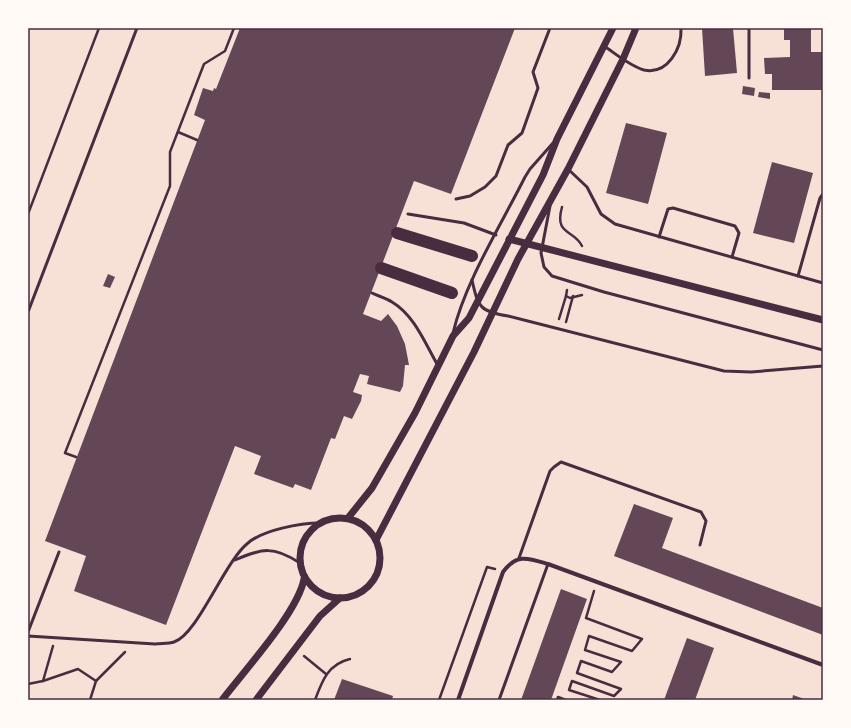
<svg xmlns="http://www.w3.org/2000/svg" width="851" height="728" viewBox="0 0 851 728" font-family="'Asap Condensed',sans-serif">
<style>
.building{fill:#644757}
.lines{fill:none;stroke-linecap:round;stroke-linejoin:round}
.path{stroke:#4a2c40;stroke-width:2.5}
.service{stroke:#4a2c40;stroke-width:3}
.minor{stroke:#4a2c40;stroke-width:4}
.tertiary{stroke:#4a2c40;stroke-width:7}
.motorway{stroke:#4a2c40;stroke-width:12}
.neatline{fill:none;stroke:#4a2c40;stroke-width:1.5}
</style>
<rect width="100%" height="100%" fill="#f7e1d7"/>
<!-- building -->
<g class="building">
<polygon points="240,28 515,28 451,194 414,181 363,314 381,321 388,314 397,326 405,344 409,365 405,365 403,386 400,392 367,384 369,376 360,374 353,392 362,395 361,401 352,419 344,416 335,439 331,438 311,490 295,484 293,488 254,474 261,456 235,446 166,625 74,591 86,556 45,541 205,120 194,115 203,88 213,91 214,88 216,89"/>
<polygon points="702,28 733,28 737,73 705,76"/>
<polygon points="784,28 811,28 811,52 823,52 823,90 772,90 772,74 765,74 764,58 790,57 790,40 784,40"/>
<polygon points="743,86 755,88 754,96 742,94"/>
<polygon points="759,92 770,93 770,99 758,97"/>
<polygon points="626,123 667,133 648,204 606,193"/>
<polygon points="772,162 813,173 794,243 753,233"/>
<polygon points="108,274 115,277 110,288 103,286"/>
<polygon points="634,504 673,518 662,548 823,608 823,635 614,556"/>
<polygon points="561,589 587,599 551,700 521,700"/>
<polygon points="687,638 714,648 695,700 664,700"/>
<polygon points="342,679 393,696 392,700 334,700"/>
<polygon points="793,695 807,700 792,700"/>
</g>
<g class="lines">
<!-- path -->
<g class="path">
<polyline points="178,132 197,140"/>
<path d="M562 207C554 236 574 229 582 246"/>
<polyline points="28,214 99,28"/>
<polyline points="567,290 566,296 570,298 582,295"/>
<polyline points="559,319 566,296"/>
<polyline points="566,322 573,296"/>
<polyline points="76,457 65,453 170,186 170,152 204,64 225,51 234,28"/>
<polyline points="594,591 586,618 642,639 632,651 589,636 585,650 621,662 612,672 581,661 577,673 621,689 614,696 572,681 569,690 600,700"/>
<polyline points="304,656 326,674"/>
<polyline points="43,681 78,669 96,681 125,652"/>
<polyline points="28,684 43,681 53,646"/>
<polyline points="90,700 96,681"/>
<path d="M315 700C322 681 328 664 350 659"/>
<polyline points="439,700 487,567 495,569"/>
<polyline points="557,700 558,697 566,700"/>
</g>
<!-- service -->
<g class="service">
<polyline points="749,28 749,78"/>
<path d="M604 46C616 54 630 66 644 70 668 75 682 48 681 28"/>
<polyline points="569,170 587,187 601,214 615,224 823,283"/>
<polyline points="456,199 470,196 485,187 496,176 508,145 522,133 538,88 533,72 550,28"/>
<polyline points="550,206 541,253 544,267 552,276 604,292 823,350"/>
<polyline points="408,214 464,223 496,235"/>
<polyline points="659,237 668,209 673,208 735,226 739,233 732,257"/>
<polyline points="798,276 820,198 823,194"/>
<path d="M472 280C478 307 480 312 508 316L724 371 751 372 823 366"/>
<path d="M372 293C378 296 386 298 392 302 414 315 425 343 437 364"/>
<polyline points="28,312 137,28"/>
<path d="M453 333C465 282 501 225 525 177L530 169 553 143"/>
<polyline points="519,558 550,471 554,467 561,462 701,512 706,521 700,545"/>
<path d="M235 560C262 548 274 546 300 563"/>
<polyline points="28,632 59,552"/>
<path d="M28 636 155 644C161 643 168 644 174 642 198 634 224 562 248 543 263 530 300 523 320 523"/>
<polyline points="499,700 548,564"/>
</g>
<!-- minor -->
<path class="minor" d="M458 700 503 572C517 553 528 558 548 564L823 665"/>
<!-- tertiary -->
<g class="tertiary">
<polyline points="509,239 823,320"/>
<circle cx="340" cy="558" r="40"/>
<polyline points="348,518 372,488 415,413 453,336 469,318 543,175 557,139 613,28"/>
<polyline points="376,540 474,352 518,259 568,169 623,59 636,28"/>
<path d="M222 700C244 671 298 612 304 579"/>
<polyline points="256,700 320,616 340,598"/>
</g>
<!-- motorway -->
<g class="motorway">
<polyline points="397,233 472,256"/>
<polyline points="381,268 452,293"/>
</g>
</g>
<!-- border -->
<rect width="851" height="728" fill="none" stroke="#fffaf5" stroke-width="58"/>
<rect x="29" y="29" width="793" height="670" class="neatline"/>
</svg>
